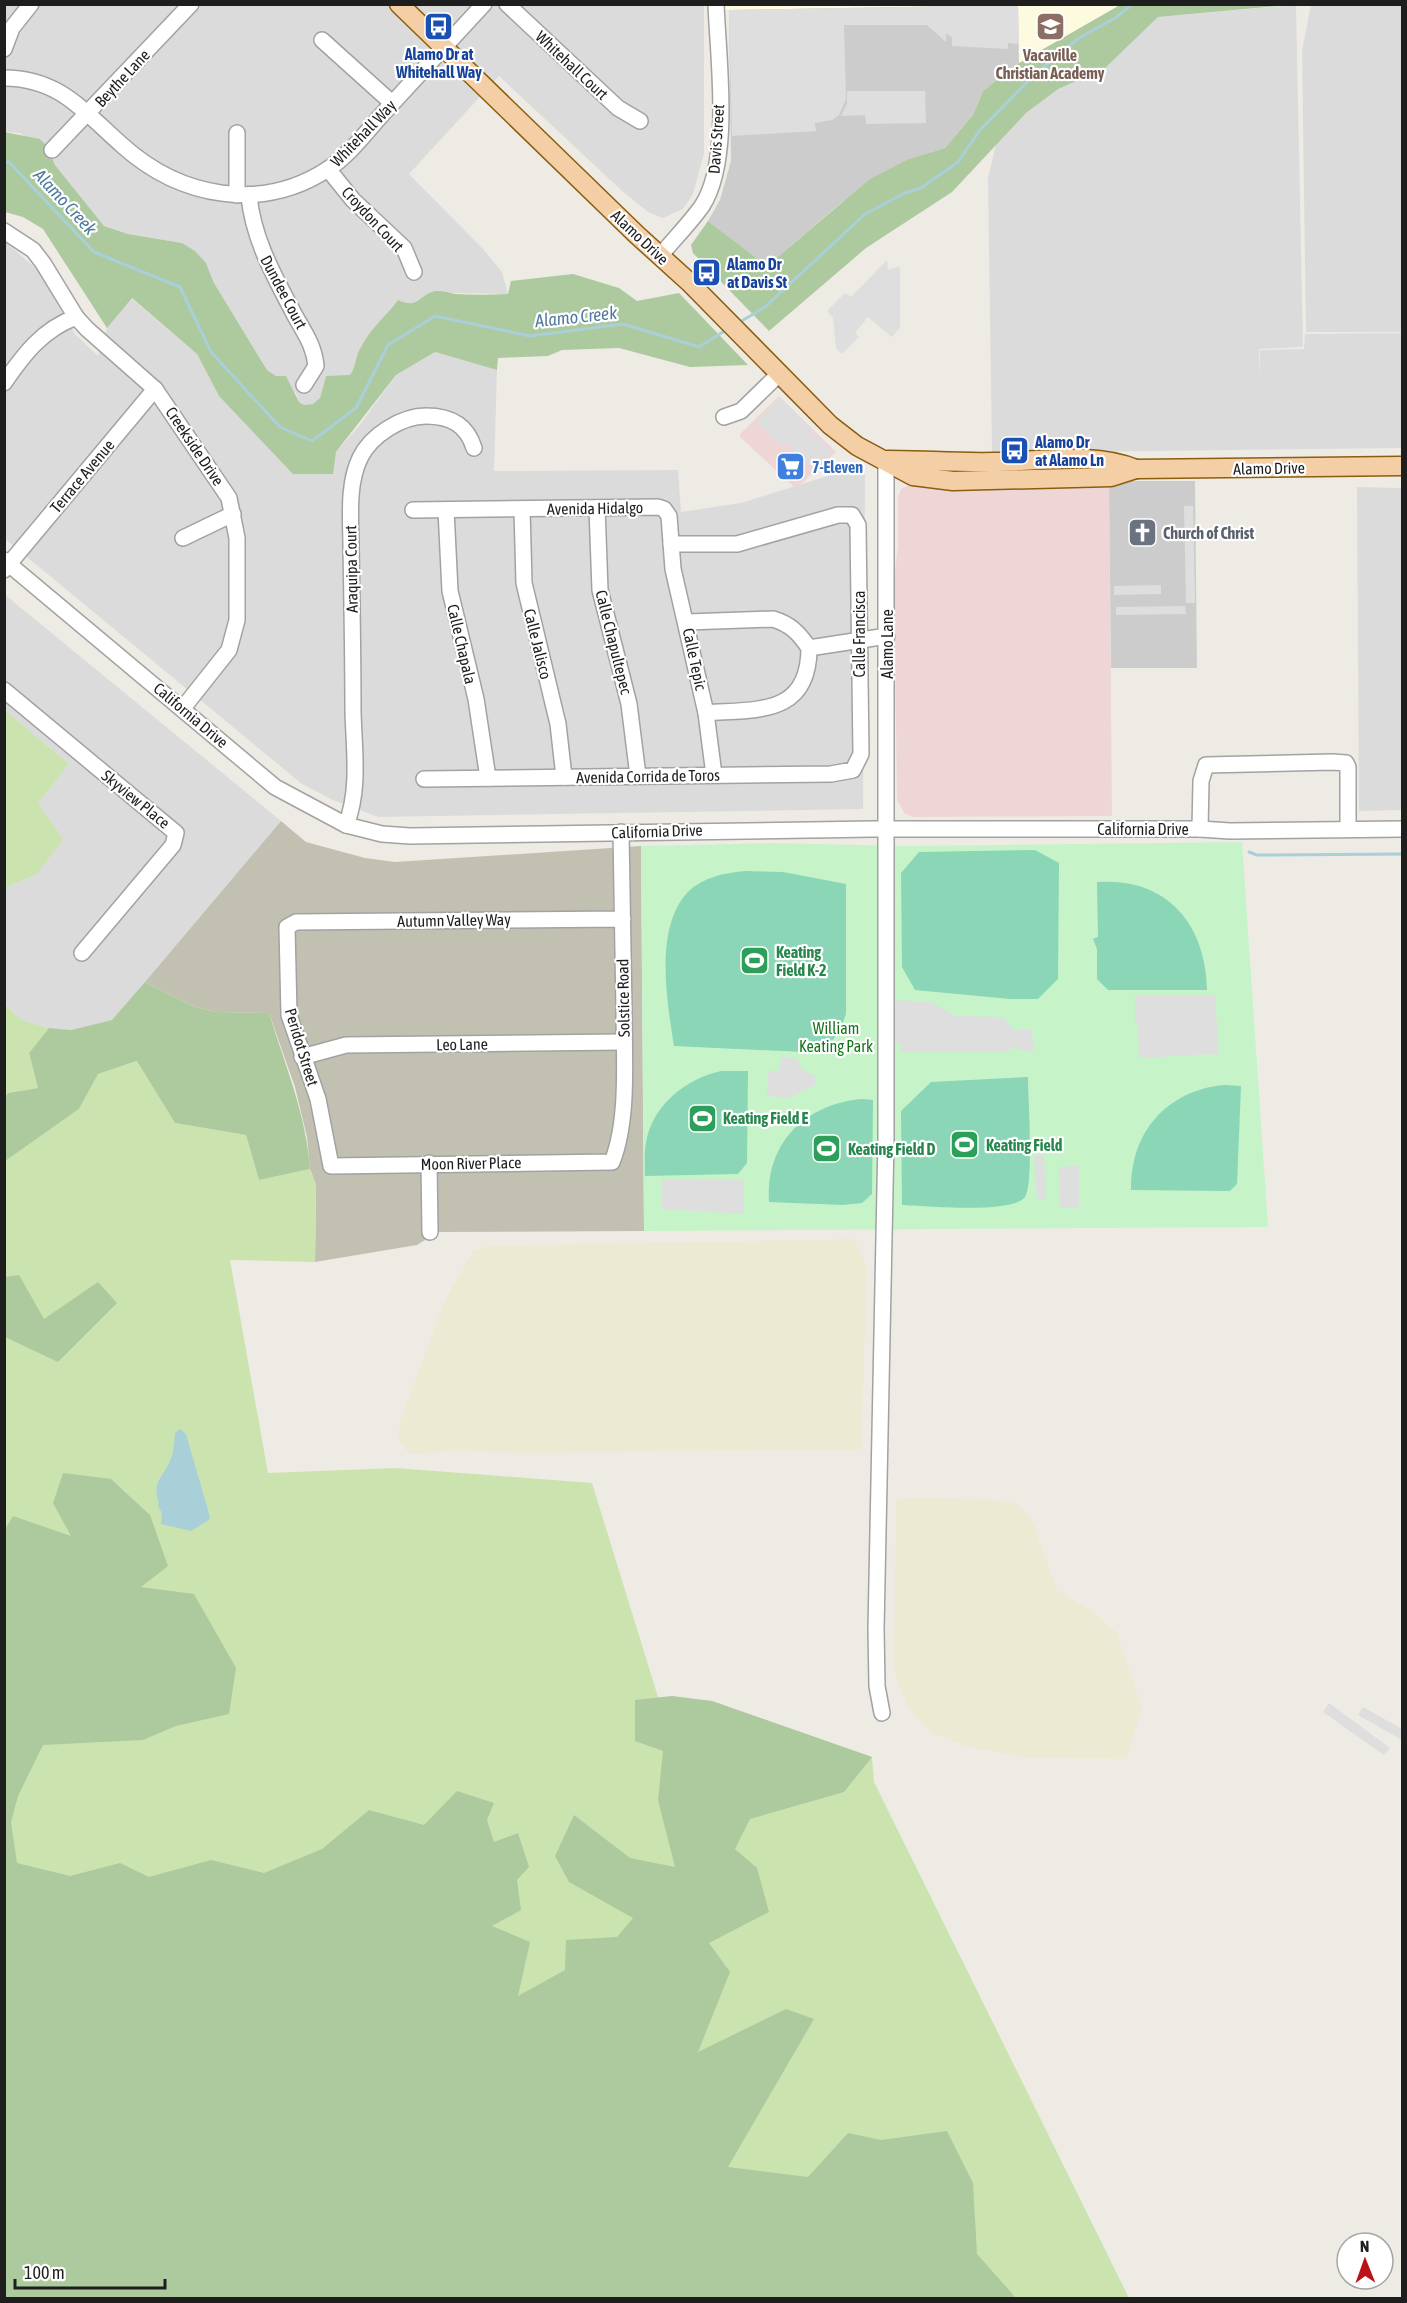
<svg xmlns="http://www.w3.org/2000/svg" width="1407" height="2303" viewBox="0 0 1407 2303" font-family="'Asap Condensed',sans-serif">
<style>
.residential{fill:#dcdbdb}
.commercial{fill:#eed6d6}
.education{fill:#fcfbe0}
.religious{fill:#ccc}
.construction{fill:#c2c1b1}
.farmland{fill:#eaebd2}
.grass{fill:#cbe4af}
.forest{fill:#acca9d}
.park{fill:#c6f4c8}
.pitch{fill:#8ad6b6}
.parking{fill:#dedede}
.water{fill:#a9cfd8}
.lines{fill:none;stroke-linecap:round;stroke-linejoin:round}
.stream{stroke:#a9cfd8;stroke-width:3}
.minor-casing{stroke:#a2a2a2;stroke-width:18}
.major-casing{stroke:#8b5d0d;stroke-width:21}
.minor{stroke:#fff;stroke-width:15}
.major{stroke:#f4cfa5;stroke-width:18}
.labels{text-anchor:middle;stroke-width:4.5;stroke-linejoin:round;paint-order:stroke}
.transit-label{font-size:16px;font-weight:bold;fill:#164399;stroke:#fff;text-anchor:start}
.education-label{font-size:16px;font-weight:bold;fill:#785e54;stroke:#fff}
.street-label{font-size:16px;fill:#1e1e1e;stroke:#fff}
.shop-label{font-size:16px;font-weight:bold;fill:#366cbe;stroke:#fff;text-anchor:start}
.worship-label{font-size:16px;font-weight:bold;fill:#5b616d;stroke:#fff;text-anchor:start}
.leisure-label{font-size:16px;font-weight:bold;fill:#27864d;stroke:#fff;text-anchor:start}
.park-label{font-size:16px;fill:#15731a;stroke:#fff}
.water-label{font-size:18px;font-style:italic;fill:#507a9e;stroke:#fff}
</style>
<rect width="100%" height="100%" fill="#eeebe5"/>
<!-- residential -->
<g class="residential">
<polygon points="4,5 704,5 704,153 693,194 683,209 663,218 648,212 621,190 499,76 409,174 483,249 502,272 508,294 451,293 438,290 430,293 418,302 408,304 398,300 367,337 350,376 326,376 320,398 313,404 304,405 299,402 296,393 267,370 214,283 206,263 182,243 128,234 104,226 55,165 47,146 19,133 5,132"/>
<polygon points="1296,5 1303,347 1259,349 1259,380 1260,350 1304,349 1305,334 1402,333 1402,448 992,453 988,178 997,140 1055,87 1104,68 1158,17"/>
<polygon points="1311,5 1402,5 1402,332 1306,332 1302,51"/>
<polygon points="4,241 46,277 54,298 75,334 98,356 107,328 131,298 197,354 219,396 336,452 359,426 396,375 435,352 497,370 494,471 678,470 681,512 741,503 834,474 865,471 863,809 378,817 333,800 302,784 5,539"/>
<polygon points="1357,487 1402,488 1402,810 1359,811"/>
<polygon points="4,594 281,821 113,1020 71,1030 49,1028 22,1020 5,1003 5,888 37,874 38,803 69,764 5,710"/>
</g>
<!-- commercial -->
<g class="commercial">
<polygon points="779,396 836,452 798,487 794,487 740,437 740,434"/>
<polygon points="1109,481 1112,816 913,817 905,814 897,800 894,580 898,546 898,497 901,489 911,484"/>
</g>
<!-- education -->
<polygon class="education" points="723,5 1120,5 1019,63 1017,5 723,10"/>
<!-- religious -->
<g class="religious">
<polygon points="1018,5 1019,63 983,91 973,115 945,148 909,159 841,203 767,266 708,221 720,200 731,161 729,10"/>
<polygon points="1109,481 1195,481 1197,668 1111,668"/>
</g>
<!-- construction -->
<polygon class="construction" points="281,821 306,842 365,858 395,862 641,846 644,1231 438,1232 417,1245 315,1262 316,1185 310,1169 307,1137 295,1087 269,1013 216,1012 195,1007 145,982"/>
<!-- farmland -->
<g class="farmland">
<polygon points="854,1239 867,1267 861,1449 524,1453 453,1451 410,1454 398,1441 400,1422 444,1303 473,1251 488,1246"/>
<polygon points="913,1497 1012,1501 1024,1509 1034,1526 1057,1590 1096,1614 1117,1633 1142,1709 1126,1759 1027,1758 968,1747 930,1732 909,1709 894,1672 896,1501"/>
</g>
<!-- grass -->
<g class="grass">
<polygon points="5,710 69,764 38,803 63,839 37,874 5,888"/>
<polygon points="4,1003 22,1020 49,1028 29,1053 38,1088 8,1093 5,1097"/>
<polygon points="138,1061 175,1123 246,1135 259,1180 310,1169 316,1185 315,1262 230,1260 268,1473 395,1468 592,1483 658,1697 712,1701 872,1757 874,1782 1129,2298 5,2298 4,1161 79,1109 98,1074"/>
</g>
<!-- forest -->
<g class="forest">
<polygon points="1120,5 1288,5 1158,17 1104,69 1058,89 1026,113 952,192 866,248 769,331 693,253 691,245 708,221 767,266 870,179 909,159 945,148 973,115 983,91 1019,63"/>
<path d="M4 132 40 139 47 146 55 165 104 226 128 234 182 243 195 251 206 263 214 283 267 370 276 376H286L299 402 304 405 313 404 320 398 326 376 350 375C356 367 355 358 360 349 368 331 386 316 398 300 420 310 418 294 436 291 442 290 449 293 455 294 473 295 490 295 508 294L511 281 573 274 619 288 637 301 679 293 748 365 690 367 619 348 562 350 548 356 498 358 497 370 435 352 396 375 336 452 333 474H293L219 396 197 354 132 298 107 328 43 229 23 217 5 212Z"/>
<path d="M145 982 195 1007 216 1012 269 1013C285 1065 306 1114 310 1169L259 1180 246 1135 175 1123 137 1061 98 1074 79 1109 5 1161V1097L8 1093 38 1088 29 1053 49 1028 71 1030 112 1020Z"/>
<polygon points="19,1275 44,1319 98,1282 117,1303 58,1362 5,1337 5,1277"/>
<polygon points="63,1473 111,1479 150,1515 168,1566 141,1587 194,1594 236,1668 229,1714 176,1726 143,1740 43,1745 18,1796 11,1822 17,1863 70,1876 120,1863 149,1877 211,1860 264,1873 322,1849 369,1810 424,1825 457,1791 494,1803 487,1820 494,1842 518,1833 529,1867 517,1880 521,1910 492,1926 530,1942 518,1996 565,1970 566,1940 617,1937 633,1918 569,1882 555,1856 574,1815 630,1858 675,1867 658,1800 663,1751 635,1741 635,1700 672,1696 712,1701 872,1757 844,1792 750,1819 735,1849 757,1868 769,1912 709,1943 730,1972 698,2052 786,2009 814,2019 728,2167 808,2177 848,2133 881,2140 947,2131 973,2183 977,2254 1016,2298 5,2298 5,1529 13,1516 71,1536 53,1503"/>
</g>
<!-- park -->
<polygon class="park" points="1242,842 1268,1227 644,1231 641,846 774,843 904,846"/>
<!-- pitch -->
<g class="pitch">
<polygon points="1035,850 1059,863 1058,979 1038,999 1010,999 915,990 902,967 901,873 919,852"/>
<path d="M745 871 783 872 846 884V1014C837 1039 831 1048 804 1052L674 1046C667 1002 654 927 688 892 703 877 725 873 745 871Z"/>
<path d="M1097 882C1167 877 1206 924 1207 990H1108L1097 979V949L1093 939 1098 937Z"/>
<path d="M721 1071H748L747 1163 738 1174 645 1176C645 1165 644 1153 646 1143 652 1105 686 1079 721 1071Z"/>
<path d="M1028 1077C1028 1097 1034 1184 1025 1197 1013 1214 925 1206 902 1205L901 1111 931 1082Z"/>
<path d="M1225 1085 1241 1086 1237 1184 1230 1191 1131 1190C1130 1132 1167 1090 1225 1085Z"/>
<path d="M862 1099 873 1100 872 1194 862 1203 843 1205 769 1202C765 1143 805 1104 862 1099Z"/>
</g>
<!-- parking -->
<g class="parking">
<polygon points="1018,5 1019,44 1008,43 1008,49 952,46 952,37 946,33 946,42 927,25 844,25 846,99 839,115 832,120 815,123 816,131 732,136 729,10"/>
<polygon points="847,91 925,91 926,123 866,124 865,115 841,116 847,104"/>
<polygon points="887,260 888,270 900,266 900,328 892,337 868,317 855,333 859,337 842,354 836,348 833,318 827,311 845,293 851,297"/>
<polygon points="779,397 799,417 809,428 809,432 833,452 816,470 787,444 780,445 756,422"/>
<polygon points="1184,506 1193,506 1195,603 1186,603"/>
<polygon points="1161,585 1161,594 1114,595 1114,586"/>
<polygon points="1185,606 1186,614 1116,615 1116,607"/>
<polygon points="1135,995 1215,995 1219,1054 1139,1058 1138,1025 1135,1024"/>
<polygon points="899,1000 931,1002 955,1016 1003,1017 1012,1027 1010,1030 1032,1029 1034,1051 1026,1052 1011,1046 1009,1052 901,1052 899,1049 904,1044 894,1043 891,1008"/>
<polygon points="781,1057 798,1059 801,1069 816,1076 815,1085 789,1098 767,1096 768,1071 779,1071"/>
<polygon points="1034,1156 1044,1156 1046,1199 1037,1199"/>
<polygon points="1079,1166 1079,1208 1060,1208 1059,1167"/>
<polygon points="662,1179 744,1180 743,1214 662,1209"/>
<polygon points="1329,1703 1390,1748 1384,1755 1323,1712"/>
<polygon points="1363,1707 1402,1729 1402,1740 1358,1715"/>
</g>
<!-- water -->
<path class="water" d="M180 1429 186 1434 210 1517 209 1520 191 1531 161 1524 162 1513 158 1506 159 1504C152 1481 161 1481 170 1461 174 1453 174 1442 175 1433Z"/>
<g class="lines">
<!-- stream -->
<g class="stream">
<polyline points="4,163 9,162 94,252 180,287 211,352 280,427 312,441 356,408 388,345 435,316 530,336 623,324 699,347 726,330"/>
<polyline points="740,322 765,307 865,214 905,193 921,188 958,162 980,130 1035,74 1079,38 1115,18 1133,4"/>
<polyline points="1249,852 1257,855 1402,854"/>
</g>
<defs>
<g id="minor">
<polyline points="507,4 618,108 640,121"/>
<polyline points="322,40 392,103"/>
<polyline points="4,49 12,28 31,4"/>
<path d="M4 78C60 78 84 112 123 146 180 197 261 213 328 169 351 154 369 128 388 108 420 73 452 39 484 4"/>
<polyline points="237,133 237,195"/>
<polyline points="52,150 191,4"/>
<polyline points="328,169 353,200 404,248 414,272"/>
<path d="M249 196C253 238 273 274 293 312 303 331 314 344 316 366L304 385"/>
<polyline points="4,231 33,250 43,263 76,317 87,329 155,389 229,498 237,538 237,620 229,650 183,708"/>
<path d="M660 256C674 239 690 223 702 206 732 160 718 59 716 4"/>
<path d="M4 383C24 354 42 330 76 317"/>
<polyline points="724,417 741,411 779,374"/>
<polyline points="597,508 600,590 629,704 638,776"/>
<polyline points="522,509 524,583 558,724 564,777"/>
<polyline points="413,510 658,507 664,509 669,516 673,569 706,713 714,775"/>
<polyline points="446,510 450,591 476,699 488,778"/>
<polyline points="183,538 233,514"/>
<polyline points="4,560 275,787 346,825 382,834 410,836 873,829 1200,829 1230,831 1402,829"/>
<polyline points="4,570 155,389"/>
<path d="M687 622 773 619C790 624 799 633 809 648 809 716 757 709 706 713"/>
<polyline points="809,648 887,636"/>
<polyline points="4,690 176,833 173,845 82,953"/>
<polyline points="424,779 831,774 853,770 861,754 858,525 852,515 838,515 737,544 671,544"/>
<path d="M346 825C360 790 354 749 353 712 353 658 352 603 351 548 351 519 347 485 360 458 371 435 402 416 426 416 451 416 467 425 474 448"/>
<polyline points="1200,829 1201,781 1206,765 1332,762 1346,763 1348,767 1348,829"/>
<path d="M621 832C622 892 623 952 624 1011 624 1057 629 1120 612 1162L331 1166 318 1099 289 1015 287 927 296 922 623 919"/>
<polyline points="302,1057 346,1045 624,1042"/>
<polyline points="429,1163 430,1232"/>
<polyline points="882,1713 877,1686 876,1629 886,1139 886,460"/>
</g>
<g id="major">
<polyline points="399,4 637,235 689,282 830,425 857,446 913,476 953,481 1111,477 1136,469 1402,466"/>
<path d="M888 460C923 460 959 463 994 462 1041 462 1092 451 1136 469"/>
</g>
</defs>
<!-- minor casing -->
<use href="#minor" class="minor-casing"/>
<!-- major casing -->
<use href="#major" class="major-casing"/>
<!-- minor -->
<use href="#minor" class="minor"/>
<!-- major -->
<use href="#major" class="major"/>
</g>
<!-- icons -->
<defs>
<symbol id="bus-square" viewBox="-11 -11 22 22"><rect x="-9" y="-9" width="18" height="18" rx="4" fill="#1a4fb4" stroke="#fff"/><path d="M-5-6H5V4H4V6H2V4H-2V6H-4V4H-5ZM-3.5-4V0h7V-4ZM-3.5 1.2v1.5H-2V1.2ZM2 1.2v1.5H3.5V1.2Z" fill="#fff"/></symbol>
<symbol id="school-square" viewBox="-11 -11 22 22"><rect x="-9" y="-9" width="18" height="18" rx="4" fill="#8d6e63" stroke="#fff"/><path d="M0-5L7-2L0 1L-7-2ZM-4 1L0 2.5L4 1V4Q0 6-4 4Z" fill="#fff"/></symbol>
<symbol id="supermarket-square" viewBox="-11 -11 22 22"><rect x="-9" y="-9" width="18" height="18" rx="4" fill="#3f7fe0" stroke="#fff"/><path d="M-6-5.5h2.5l.6 2H6L4.5 2H-2.5L-4.4-4H-6ZM-1.5 3.2a1.3 1.3 0 1 0 .1 0ZM3 3.2a1.3 1.3 0 1 0 .1 0Z" fill="#fff"/></symbol>
<symbol id="church-square" viewBox="-11 -11 22 22"><rect x="-9" y="-9" width="18" height="18" rx="4" fill="#6b7280" stroke="#fff"/><path d="M-1.2-6h2.4v3.5h3.3v2.4h-3.3V6h-2.4V-.1h-3.3v-2.4h3.3Z" fill="#fff"/></symbol>
<symbol id="stadium-square" viewBox="-11 -11 22 22"><rect x="-9" y="-9" width="18" height="18" rx="4" fill="#2e9e5b" stroke="#fff"/><path d="M0-5a6.5 5 0 1 0 0 10a6.5 5 0 1 0 0-10ZM-3.5-1.8h7v3.6h-7Z" fill="#fff"/></symbol>
</defs>
<g fill-rule="evenodd">
<use href="#bus-square" x="422" y="10" width="33" height="33"/>
<use href="#school-square" x="1034" y="10" width="33" height="33"/>
<use href="#bus-square" x="690" y="256" width="33" height="33"/>
<use href="#bus-square" x="998" y="434" width="33" height="33"/>
<use href="#supermarket-square" x="774" y="450" width="33" height="33"/>
<use href="#church-square" x="1126" y="516" width="33" height="33"/>
<use href="#stadium-square" x="738" y="944" width="33" height="33"/>
<use href="#stadium-square" x="686" y="1102" width="33" height="33"/>
<use href="#stadium-square" x="948" y="1128" width="33" height="33"/>
<use href="#stadium-square" x="810" y="1132" width="33" height="33"/>
</g>
<g class="labels">
<!-- transit labels -->
<g class="transit-label">
<text x="439" y="60" text-anchor="middle">Alamo Dr at<tspan x="439" dy="18">Whitehall Way</tspan></text>
<text x="727" y="270">Alamo Dr<tspan x="727" dy="18">at Davis St</tspan></text>
<text x="1035" y="448">Alamo Dr<tspan x="1035" dy="18">at Alamo Ln</tspan></text>
</g>
<!-- education labels -->
<g class="education-label">
<text x="1050" y="61">Vacaville<tspan x="1050" dy="18">Christian Academy</tspan></text>
</g>
<!-- street labels -->
<g class="street-label">
<text transform="translate(572 65) rotate(43)" y="6">Whitehall Court</text>
<text transform="translate(122 78) rotate(-47)" y="6">Beythe Lane</text>
<text transform="translate(363 133) rotate(-46)" y="6">Whitehall Way</text>
<text transform="translate(716 139) rotate(-86)" y="6">Davis Street</text>
<text transform="translate(373 219) rotate(47)" y="6">Croydon Court</text>
<text transform="translate(640 237) rotate(43)" y="6">Alamo Drive</text>
<text transform="translate(284 292) rotate(62)" y="6">Dundee Court</text>
<text transform="translate(195 446) rotate(56)" y="6">Creekside Drive</text>
<text transform="translate(1269 468) rotate(-1)" y="6">Alamo Drive</text>
<text transform="translate(82 476) rotate(-50)" y="6">Terrace Avenue</text>
<text transform="translate(595 508) rotate(-1)" y="6">Avenida Hidalgo</text>
<text transform="translate(351 569) rotate(-91)" y="6">Araquipa Court</text>
<text transform="translate(859 634) rotate(-90)" y="6">Calle Francisca</text>
<text transform="translate(614 642) rotate(76)" y="6">Calle Chapultepec</text>
<text transform="translate(462 644) rotate(77)" y="6">Calle Chapala</text>
<text transform="translate(538 644) rotate(76)" y="6">Calle Jalisco</text>
<text transform="translate(887 644) rotate(-90)" y="6">Alamo Lane</text>
<text transform="translate(695 659) rotate(78)" y="6">Calle Tepic</text>
<text transform="translate(191 715) rotate(40)" y="6">California Drive</text>
<text transform="translate(648 776) rotate(-1)" y="6">Avenida Corrida de Toros</text>
<text transform="translate(136 799) rotate(39)" y="6">Skyview Place</text>
<text x="1143" y="835">California Drive</text>
<text transform="translate(657 831) rotate(-2)" y="6">California Drive</text>
<text transform="translate(454 920) rotate(-1)" y="6">Autumn Valley Way</text>
<text transform="translate(623 998) rotate(-91)" y="6">Solstice Road</text>
<text transform="translate(462 1044) rotate(-1)" y="6">Leo Lane</text>
<text transform="translate(302 1047) rotate(73)" y="6">Peridot Street</text>
<text transform="translate(471 1163) rotate(-1)" y="6">Moon River Place</text>
</g>
<!-- shop labels -->
<g class="shop-label">
<text x="812" y="473">7-Eleven</text>
</g>
<!-- worship labels -->
<g class="worship-label">
<text x="1163" y="539">Church of Christ</text>
</g>
<!-- leisure labels -->
<g class="leisure-label">
<text x="776" y="958">Keating<tspan x="776" dy="18">Field K-2</tspan></text>
<text x="723" y="1124">Keating Field E</text>
<text x="986" y="1151">Keating Field</text>
<text x="848" y="1155">Keating Field D</text>
</g>
<!-- park labels -->
<g class="park-label">
<text x="836" y="1034">William<tspan x="836" dy="18">Keating Park</tspan></text>
</g>
<!-- water labels -->
<g class="water-label">
<text transform="translate(65 202) rotate(47)" y="6">Alamo Creek</text>
<text transform="translate(576 317) rotate(-6)" y="6">Alamo Creek</text>
</g>
</g>
<!-- border -->
<rect width="1407" height="2303" fill="none" stroke="#1e1e1e" stroke-width="12"/>
<!-- north arrow -->
<g transform="translate(1365 2261) rotate(359)"><circle r="28" fill="#ffffff" stroke="#a5a5a5" stroke-width="1.5"/>
<path d="M0-4.5L10 22L0 15L-10 22Z" fill="#bb1218"/>
<text y="-9" font-size="16" font-weight="bold" text-anchor="middle" fill="#1e1e1e">N</text>
</g>
<!-- scale -->
<path d="M15 2279v9h150v-9" fill="none" stroke="#1e1e1e" stroke-width="3"/>
<text x="24" y="2279" font-size="18" fill="#1e1e1e" stroke="#ffffff" stroke-width="4.5" paint-order="stroke">100 m</text>
</svg>
